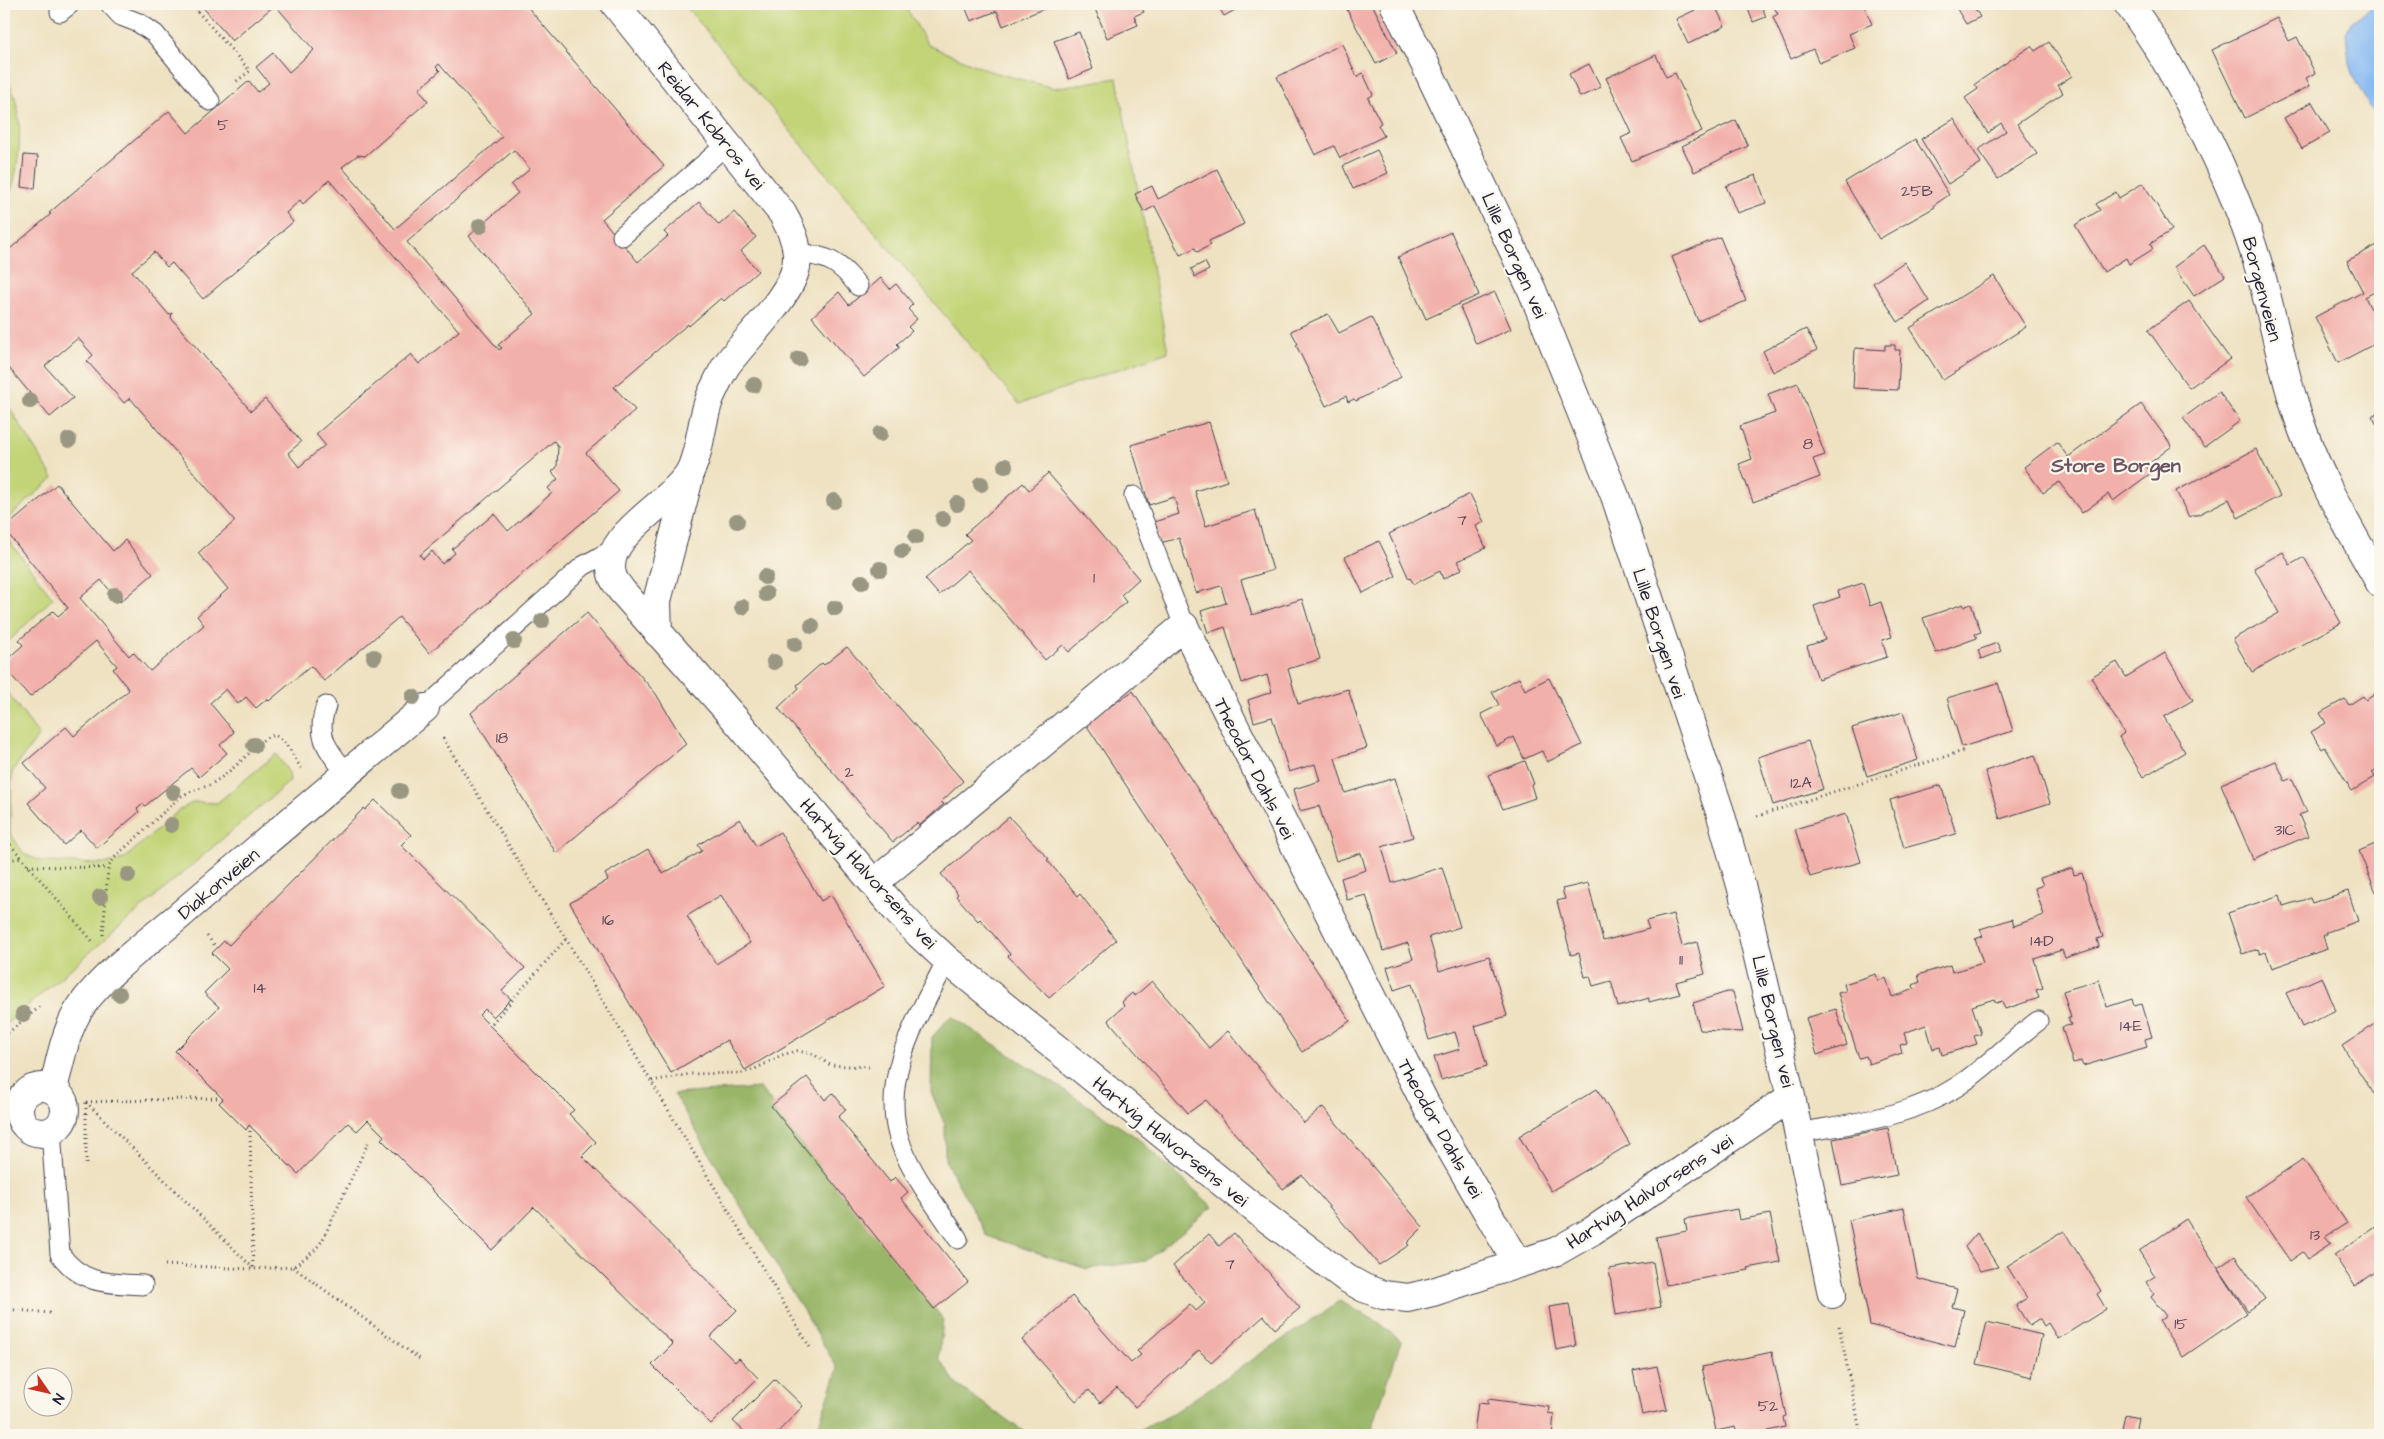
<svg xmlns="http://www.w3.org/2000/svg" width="2384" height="1439" viewBox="0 0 2384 1439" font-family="'Architects Daughter',sans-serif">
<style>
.green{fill:#c2d477;stroke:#727b59}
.forest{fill:#99b668;stroke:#5e6c52}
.water{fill:#85b9f3;stroke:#546e97}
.building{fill:#f2b0aa;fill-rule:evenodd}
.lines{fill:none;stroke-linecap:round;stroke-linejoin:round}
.service-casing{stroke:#413f4f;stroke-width:21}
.minor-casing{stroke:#413f4f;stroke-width:30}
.path{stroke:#413f4f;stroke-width:3;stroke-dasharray:1 4;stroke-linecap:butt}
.service{stroke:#fff;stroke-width:19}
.minor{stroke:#fff;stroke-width:28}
.tree{fill:#999682}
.labels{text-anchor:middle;stroke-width:4.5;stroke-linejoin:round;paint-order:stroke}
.number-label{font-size:16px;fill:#564657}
.street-label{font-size:19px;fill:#22223b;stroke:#fbf7ec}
.neighbourhood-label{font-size:20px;font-weight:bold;fill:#6b5462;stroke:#fbf7ec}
</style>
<rect width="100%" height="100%" fill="#fbf7ec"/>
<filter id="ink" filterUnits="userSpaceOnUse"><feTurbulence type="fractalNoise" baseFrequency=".02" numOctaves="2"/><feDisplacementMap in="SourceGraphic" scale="10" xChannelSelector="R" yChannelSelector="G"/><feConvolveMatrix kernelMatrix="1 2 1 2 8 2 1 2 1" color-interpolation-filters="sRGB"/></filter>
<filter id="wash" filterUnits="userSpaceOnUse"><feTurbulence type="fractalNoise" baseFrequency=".0096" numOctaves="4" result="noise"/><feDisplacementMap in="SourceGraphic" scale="20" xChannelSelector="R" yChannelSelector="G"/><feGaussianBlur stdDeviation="1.12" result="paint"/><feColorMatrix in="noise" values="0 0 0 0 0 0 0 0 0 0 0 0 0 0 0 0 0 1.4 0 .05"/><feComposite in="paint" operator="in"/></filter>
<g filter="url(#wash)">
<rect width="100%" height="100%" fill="#efe2c2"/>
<!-- green -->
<g class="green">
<polygon points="684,4 904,4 928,45 989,71 1054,88 1117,78 1168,352 1019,404"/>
<path d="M4 78C29 102 20 181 4 208Z"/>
<polygon points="4,399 53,478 4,522"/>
<polygon points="4,534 53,598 4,646"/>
<polygon points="4,688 39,735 12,772 10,833 24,854 43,862 103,864 124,859 179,810 194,802 217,803 276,754 289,773 290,781 4,1026"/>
</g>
<!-- forest -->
<g class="forest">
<polygon points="951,1016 1136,1137 1213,1207 1146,1261 1087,1269 987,1236 945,1160 945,1125 931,1092 932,1037"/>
<polygon points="760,1088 943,1319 939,1358 957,1385 1020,1429 1034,1435 815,1435 838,1369 674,1094"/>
<polygon points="1340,1301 1376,1321 1401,1341 1370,1435 1129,1435 1165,1418"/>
</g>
<!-- water -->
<polygon class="water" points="2376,4 2380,4 2380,118 2371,109 2353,77 2349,63 2346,33 2351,22"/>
<g id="blocks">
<!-- building -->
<g class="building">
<path d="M200 4H525L664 166 602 219 638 262 668 236 664 232 699 202 719 225 734 212 756 237 741 251 758 271 724 301 721 298 689 326 688 324 614 387 635 410 586 453 619 491 429 653 399 617 324 681 311 666 269 701 267 699 256 708 246 697 238 704 226 689 210 703 234 732 220 745 227 753 199 777 191 768 145 806 143 804 137 809 139 812 97 848 81 830 64 845 28 803 45 788 24 763 66 727 74 736 129 690 113 669 117 666 96 641 30 697 4 667V662L23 645 19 640 53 611 58 616 68 608 4 529 57 484 113 551 125 540 153 574 120 602 101 580 80 598 129 656 133 652 150 671 204 625 197 616 228 589 198 553 235 521 130 398 124 403 87 361 93 355 78 338 45 366 73 398 50 417 4 362V254L51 214 49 213 169 111 188 133 249 81 258 92 269 83 256 67 273 53 289 72 314 50 275 5 232 41ZM439 64 502 137 395 229 342 167 358 155 365 156 428 101 419 89 440 71 436 67ZM514 150 530 169 511 185 518 193 469 236 535 314 498 345 502 348 499 350 407 242ZM329 180 459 331 419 364 411 354 316 434 325 445 299 467 288 453 301 442 265 399 251 411 171 318 172 313 169 315 132 271 154 252 167 267 172 263 203 299 293 222 286 213 300 200 303 204ZM554 441 558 446 557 467 552 472 558 479 548 488 552 493 508 531 494 514 452 549 455 553 442 564 432 551 423 559 420 555Z"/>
<polygon points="964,4 1049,4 1050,6 1003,26 997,11 971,21"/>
<polygon points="1093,4 1140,4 1144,12 1134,16 1138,25 1107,38"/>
<polygon points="1217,4 1246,4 1224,16"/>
<polygon points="1344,4 1372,4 1397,53 1376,64"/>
<polygon points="1708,4 1714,4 1725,26 1688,44 1676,19"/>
<polygon points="1746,4 1761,4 1766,17 1753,22"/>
<polygon points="1772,4 1863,4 1872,24 1849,34 1855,48 1819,63 1813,49 1791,59 1773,17 1778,14"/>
<polygon points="1966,4 1972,4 1980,17 1966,24 1957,9"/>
<polygon points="2277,18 2289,41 2297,37 2315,73 2306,78 2310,86 2245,118 2212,50"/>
<polygon points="1079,32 1093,69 1069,79 1054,41"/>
<polygon points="2049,42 2072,76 2058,85 2063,93 2017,124 2037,154 1998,179 1978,150 2006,131 2001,123 1988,133 1965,98 1978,89 1975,84 2031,46 2035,51"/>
<polygon points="1342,44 1357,77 1363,73 1373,95 1368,98 1381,123 1378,125 1384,136 1340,158 1334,146 1315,155 1277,77"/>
<polygon points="1656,55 1666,77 1675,73 1702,131 1632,161 1621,138 1632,133 1606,78"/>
<polygon points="1589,64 1601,87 1580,97 1569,74"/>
<polygon points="2312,102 2330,133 2302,149 2284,118"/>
<polygon points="1954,119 1981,163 1948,184 1921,139"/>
<polygon points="1736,120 1748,146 1694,172 1682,146"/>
<polygon points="1915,139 1949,195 1934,205 1935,207 1879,239 1845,182"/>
<polygon points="1377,150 1388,173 1353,189 1343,166"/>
<polygon points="24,155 38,156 35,189 21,187"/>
<polygon points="1217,169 1244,224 1209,241 1211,245 1197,252 1195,248 1180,255 1155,206 1144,212 1135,194 1152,186 1158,199"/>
<polygon points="1756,175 1766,203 1737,213 1726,186"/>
<polygon points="2143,183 2172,230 2150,244 2153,249 2129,264 2126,258 2104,272 2075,225 2100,210 2096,204 2116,192 2119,198"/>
<polygon points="1451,232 1479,295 1426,319 1398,257"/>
<polygon points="1720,237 1746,301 1698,321 1672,257"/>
<polygon points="2379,244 2380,289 2365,297 2380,327 2380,341 2338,363 2315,317 2363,292 2347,261"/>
<polygon points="2204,245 2225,276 2194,296 2174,267"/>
<polygon points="1205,262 1209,270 1195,277 1191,269"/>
<polygon points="1904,262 1929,301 1898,322 1873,283"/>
<polygon points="1994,276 2026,327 1943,380 1910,328"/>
<polygon points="881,278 890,289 896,284 913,304 908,309 917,319 908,327 912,331 897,344 900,347 864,377 812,317 839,292 849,305"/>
<polygon points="1495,292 1511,329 1476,344 1460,307"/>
<polygon points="2189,301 2230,359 2189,388 2148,330"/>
<polygon points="1328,314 1339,333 1371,317 1401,377 1356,401 1354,399 1348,402 1346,396 1326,406 1296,345 1298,344 1291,331"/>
<polygon points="1806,329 1817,350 1773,372 1763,351"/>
<polygon points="1885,345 1895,345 1895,350 1900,350 1898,390 1853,388 1855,348 1885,350"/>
<polygon points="1798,383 1825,455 1813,459 1820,477 1753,502 1739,464 1752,459 1740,426 1775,413 1768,394"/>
<polygon points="2219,392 2240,421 2204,447 2183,418"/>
<polygon points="2141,404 2172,446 2146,466 2151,473 2113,501 2108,494 2082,513 2059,482 2043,493 2024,467 2057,442 2068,457"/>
<polygon points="2380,411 2380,430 2372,416"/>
<polygon points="1209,422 1227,481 1195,491 1206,526 1255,510 1273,570 1241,580 1252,615 1302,599 1320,659 1288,669 1298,704 1348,689 1367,748 1335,758 1345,793 1395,778 1413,837 1382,847 1392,883 1442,867 1460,927 1429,937 1439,971 1489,956 1507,1016 1475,1026 1487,1066 1441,1080 1434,1057 1460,1049 1455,1032 1429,1040 1412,984 1394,990 1387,967 1413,959 1408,943 1383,951 1366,895 1347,900 1341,878 1366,870 1361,853 1336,861 1319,806 1300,811 1294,789 1320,781 1315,764 1289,772 1272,717 1254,722 1248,700 1272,692 1267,675 1242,683 1225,627 1208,633 1201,611 1226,603 1221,586 1196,593 1179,538 1160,543 1154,522 1179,514 1174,497 1149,505 1131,445"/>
<polygon points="2256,449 2280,496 2238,518 2229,499 2195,516 2195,514 2189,517 2176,491"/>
<polygon points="1048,473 1139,579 1121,595 1126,602 1069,652 1063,645 1045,660 968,570 939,595 925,579 971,540 965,534 1023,483 1029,490"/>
<polygon points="1470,494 1484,522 1476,526 1486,548 1458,561 1462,569 1443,579 1440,571 1414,584 1410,578 1409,579 1389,534"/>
<polygon points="1379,541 1396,576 1363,593 1345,557"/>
<polygon points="2283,552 2290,565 2304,557 2341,623 2252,672 2233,639 2279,613 2254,568"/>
<polygon points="1863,583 1870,606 1881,602 1892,637 1882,640 1887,657 1818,679 1807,646 1825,640 1814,606 1840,597 1838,591"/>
<polygon points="1963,604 1964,607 1971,604 1981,632 1975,634 1977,638 1936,653 1923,618"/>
<polygon points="587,613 656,694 686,744 556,853 471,713"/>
<polygon points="1997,643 2001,651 1981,659 1978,650"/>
<polygon points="847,647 963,781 941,802 944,804 919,826 917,823 893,842 778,708 799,688 797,685 822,663 824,665"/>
<polygon points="2165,653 2193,700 2164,717 2185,752 2143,777 2119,737 2124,733 2091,677 2117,662 2126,677"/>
<polygon points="1519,678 1525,690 1549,678 1582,745 1547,762 1542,751 1524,759 1514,737 1497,746 1481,714 1499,705 1492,692"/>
<polygon points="1998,683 2013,731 1962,747 1947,698"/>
<polygon points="1133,691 1350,1021 1302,1052 1085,723"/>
<polygon points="2380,691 2380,768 2372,772 2375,777 2352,791 2325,747 2322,749 2311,732 2326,723 2320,713 2345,699 2349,705 2363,696 2366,700"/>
<polygon points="1903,712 1918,760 1867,776 1852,728"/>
<polygon points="1808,741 1823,789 1773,805 1758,757"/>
<polygon points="2035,755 2050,803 2000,819 1985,771"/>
<polygon points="1525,761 1534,784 1531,785 1535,798 1503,809 1488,775"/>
<polygon points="2276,761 2285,781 2292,778 2307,812 2299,815 2308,836 2253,859 2221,784"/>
<polygon points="1941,785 1956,834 1904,848 1890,800"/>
<polygon points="375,800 411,835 401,845 525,968 502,991 511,999 493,1017 485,1009 479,1015 574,1110 569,1114 596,1142 582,1156 737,1310 710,1337 735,1362 739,1358 758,1378 711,1424 652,1365 673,1344 534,1207 492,1250 381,1139 384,1136 368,1120 357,1131 348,1123 298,1174 249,1125 246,1130 219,1103 223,1099 175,1051 219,1007 204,993 228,969 212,953 224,941 229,945 364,808 365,810"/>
<polygon points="1846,814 1861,862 1810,877 1795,829"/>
<polygon points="1009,817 1049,859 1047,860 1078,896 1080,894 1116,940 1049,998 1008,956 1010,954 980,919 978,921 956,896 958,894 941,874"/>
<path d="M740 819 756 846 780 832 821 901 831 895 885 986 745 1070 727 1040 671 1073 570 903 608 880 605 874 648 849 663 874 702 851 698 845ZM721 895 750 943 716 964 687 916Z"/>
<polygon points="2380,842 2380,902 2359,851"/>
<polygon points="2072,868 2074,875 2082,873 2103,937 2097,939 2099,947 2065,958 2062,950 2034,959 2043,988 2036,990 2039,998 2005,1009 2002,1001 1996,1003 1994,999 1972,1006 1981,1034 1974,1036 1977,1044 1942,1055 1940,1047 1933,1049 1926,1025 1904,1033 1907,1043 1900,1045 1902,1053 1869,1064 1866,1056 1859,1058 1838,993 1846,991 1844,984 1876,974 1878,981 1886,978 1892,997 1914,989 1913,985 1920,982 1918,975 1950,965 1952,972 1983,963 1975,939 1983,936 1980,929 2012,919 2014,926 2044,915 2035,888 2043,885 2040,878"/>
<polygon points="1588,883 1603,941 1649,929 1646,921 1673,914 1682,946 1697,942 1705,974 1676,982 1680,994 1649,1002 1649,998 1618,1007 1611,981 1593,986 1590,976 1585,977 1579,953 1571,955 1557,901 1565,899 1562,889"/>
<polygon points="2348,891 2358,921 2327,932 2327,934 2323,936 2327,949 2272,968 2266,952 2260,954 2258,949 2242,954 2228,913 2280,895 2283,906 2310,898 2312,903"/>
<polygon points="2322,977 2336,1011 2302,1027 2286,993"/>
<polygon points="2099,980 2107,1007 2132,999 2134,1006 2142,1004 2152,1037 2145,1039 2147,1047 2083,1066 2081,1061 2073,1063 2062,1027 2071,1025 2068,1018 2071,1018 2063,991"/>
<polygon points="1152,981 1209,1048 1228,1031 1304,1123 1323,1107 1423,1227 1407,1243 1409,1245 1379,1265 1302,1175 1283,1189 1206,1100 1188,1113 1108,1020 1124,1006 1122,1002 1132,993 1135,996"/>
<polygon points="1727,992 1733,992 1743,1032 1700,1030 1693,1003"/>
<polygon points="1836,1009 1847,1045 1817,1055 1806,1018"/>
<polygon points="2380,1021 2380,1089 2374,1094 2342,1046"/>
<polygon points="807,1077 825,1100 833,1093 846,1110 838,1117 890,1182 895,1177 908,1192 901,1198 968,1282 934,1309 771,1106"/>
<polygon points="1597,1089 1630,1144 1551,1191 1519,1136"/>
<polygon points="1888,1128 1897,1175 1842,1186 1833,1139"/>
<polygon points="2303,1159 2347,1223 2325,1237 2331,1244 2308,1259 2303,1252 2290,1261 2246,1197"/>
<polygon points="1904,1208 1918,1279 1957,1289 1952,1307 1964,1310 1955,1347 1870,1325 1849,1220"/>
<polygon points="1737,1209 1739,1220 1770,1214 1780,1262 1748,1268 1749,1270 1666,1285 1656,1237 1687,1231 1685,1219"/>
<polygon points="2186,1219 2247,1313 2183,1357 2159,1321 2166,1316 2151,1297 2154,1294 2146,1282 2155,1276 2139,1251"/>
<polygon points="2375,1227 2380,1235 2380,1268 2355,1286 2334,1255"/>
<polygon points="2064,1231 2101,1291 2097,1294 2106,1309 2058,1339 2048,1323 2044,1326 2040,1319 2029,1326 2016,1305 2027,1298 2007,1266"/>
<polygon points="1234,1233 1300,1308 1275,1329 1264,1316 1211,1363 1199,1350 1135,1407 1117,1388 1100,1403 1089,1390 1076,1401 1022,1340 1072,1296 1131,1363 1141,1355 1137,1351 1190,1304 1196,1311 1205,1303 1173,1266 1209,1234 1219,1246"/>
<polygon points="1977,1233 1998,1267 1980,1271 1965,1247"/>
<polygon points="2235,1256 2265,1299 2248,1311 2218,1268"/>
<polygon points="1653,1262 1661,1307 1616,1315 1609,1269"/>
<polygon points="1569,1304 1576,1346 1556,1350 1549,1307"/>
<polygon points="1987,1322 2042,1335 2032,1377 1977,1364"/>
<polygon points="1772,1352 1786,1416 1783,1417 1785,1427 1768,1431 1769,1435 1737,1435 1735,1427 1716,1431 1702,1367"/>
<polygon points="1657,1366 1667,1410 1642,1415 1633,1371"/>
<polygon points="775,1379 803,1406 775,1435 748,1435 733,1421"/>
<polygon points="1488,1399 1549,1407 1548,1413 1554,1414 1552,1435 1483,1435 1474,1433 1478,1403 1488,1404"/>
<polygon points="2125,1415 2138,1418 2135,1432 2122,1429"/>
</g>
</g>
</g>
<g filter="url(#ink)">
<use href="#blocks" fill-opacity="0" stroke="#413f4f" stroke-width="1"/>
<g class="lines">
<defs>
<g id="service">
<polyline points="110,4 121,16 139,23 155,34 210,101"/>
<polyline points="60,12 70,4"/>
<polyline points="622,236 727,144"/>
<path d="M797 253C827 256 839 261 858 286"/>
<polyline points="1134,496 1184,626"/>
<path d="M326 706C315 737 328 750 347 774"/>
<polyline points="425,708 583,566 614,549"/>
<path d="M947 960C918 1017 876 1081 902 1147 915 1180 939 1209 958 1239"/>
<path d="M51 1131 60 1254C82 1285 108 1283 143 1285"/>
<path d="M1799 1133C1853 1123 1911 1117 1958 1086 1987 1067 2011 1041 2038 1021"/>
</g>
<g id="minor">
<path d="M615 4 782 213C793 232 802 252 794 274 784 302 747 338 728 363 722 371 717 383 712 393 701 415 701 453 689 473 670 505 602 535 612 574 613 580 618 585 621 590L735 719 897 911 919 934 947 960 1260 1213 1346 1278 1364 1288 1383 1295 1408 1298 1433 1292 1557 1251 1592 1231 1791 1097"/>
<polyline points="1394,4 1425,64 1532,290 1615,496 1720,812 1742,889 1791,1097 1832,1294"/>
<path d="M2128 4C2150 32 2167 62 2184 93 2215 150 2242 208 2260 271 2273 317 2281 364 2296 410 2315 472 2348 527 2380 583"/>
<polyline points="658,633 657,601 689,478"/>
<polyline points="874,883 1184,626 1431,1115 1517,1263"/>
<circle cx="42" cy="1110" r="23"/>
<path d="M53 1089C60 1063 64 1036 77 1013 97 979 148 942 179 916 260 846 343 777 425 708"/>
</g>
</defs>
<!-- service casing -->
<use href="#service" class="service-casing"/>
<!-- minor casing -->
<use href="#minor" class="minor-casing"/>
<!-- path -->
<g class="path">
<polyline points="191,4 250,71 234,83"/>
<polyline points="443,738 566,939 811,1349"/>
<polyline points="1757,816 1963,751"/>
<polyline points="4,837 94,943"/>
<polyline points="4,862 21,857"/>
<polyline points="28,866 108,868"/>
<path d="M103 935 108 868 113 859 180 797C192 789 205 789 216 781 233 770 249 753 264 739 268 737 271 735 276 736 286 740 295 759 301 768"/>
<polyline points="207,936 216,947"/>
<polyline points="492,1023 566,939"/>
<polyline points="4,1036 42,1005"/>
<polyline points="652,1081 690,1074 742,1073 755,1069 782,1055 797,1051 813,1054 830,1065 869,1067"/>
<polyline points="86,1102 253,1268"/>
<polyline points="86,1102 217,1098"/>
<polyline points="86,1103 86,1164"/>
<polyline points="250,1131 253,1268"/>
<polyline points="165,1265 253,1269 293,1267 314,1251 322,1241 368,1143"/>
<polyline points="293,1267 421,1360"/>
<polyline points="4,1309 50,1313"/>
<polyline points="1839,1326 1861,1435"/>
</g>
<!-- service -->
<use href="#service" class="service"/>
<!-- minor -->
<use href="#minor" class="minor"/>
</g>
<!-- trees -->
<g class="tree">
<circle cx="480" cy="226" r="8"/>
<circle cx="799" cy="359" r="8"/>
<circle cx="754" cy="385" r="8"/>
<circle cx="30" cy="401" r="8"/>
<circle cx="880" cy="434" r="8"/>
<circle cx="69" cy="440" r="8"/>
<circle cx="1005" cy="466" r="8"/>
<circle cx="981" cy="484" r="8"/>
<circle cx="834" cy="501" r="8"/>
<circle cx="957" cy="504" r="8"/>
<circle cx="943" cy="519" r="8"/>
<circle cx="737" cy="521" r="8"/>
<circle cx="916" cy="537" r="8"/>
<circle cx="902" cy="551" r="8"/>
<circle cx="880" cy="569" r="8"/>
<circle cx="765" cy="577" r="8"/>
<circle cx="862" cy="582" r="8"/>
<circle cx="766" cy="594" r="8"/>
<circle cx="115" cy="595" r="8"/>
<circle cx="742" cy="607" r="8"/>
<circle cx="835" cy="608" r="8"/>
<circle cx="542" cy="621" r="8"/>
<circle cx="812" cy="626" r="8"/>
<circle cx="514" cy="641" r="8"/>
<circle cx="795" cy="644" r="8"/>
<circle cx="374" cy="657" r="8"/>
<circle cx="774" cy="662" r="8"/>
<circle cx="413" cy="697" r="8"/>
<circle cx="254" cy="745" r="8"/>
<circle cx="400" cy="791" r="8"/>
<circle cx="173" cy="792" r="8"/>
<circle cx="171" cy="825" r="8"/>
<circle cx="128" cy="875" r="8"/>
<circle cx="100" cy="897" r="8"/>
<circle cx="119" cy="994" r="8"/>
<circle cx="23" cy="1014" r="8"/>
</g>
</g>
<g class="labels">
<!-- number labels -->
<g class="number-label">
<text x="223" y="130">5</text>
<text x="1917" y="196">25B</text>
<text x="1808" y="449">8</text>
<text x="1462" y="525">7</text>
<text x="1094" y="583">1</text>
<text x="502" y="743">18</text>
<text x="849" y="777">2</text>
<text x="1801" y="788">12A</text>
<text x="2285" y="835">31C</text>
<text x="608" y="925">16</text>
<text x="2042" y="946">14D</text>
<text x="1681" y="965">11</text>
<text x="260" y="993">14</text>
<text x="2131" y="1031">14E</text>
<text x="2315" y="1240">13</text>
<text x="1230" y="1269">7</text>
<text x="2181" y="1329">15</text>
<text x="1768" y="1411">52</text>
</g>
<!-- street labels -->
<g class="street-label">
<text transform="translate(712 125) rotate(51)" y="7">Reidar Kobros vei</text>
<text transform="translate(1515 255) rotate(66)" y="7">Lille Borgen vei</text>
<text transform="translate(2263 289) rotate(75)" y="7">Borgenveien</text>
<text transform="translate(1660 633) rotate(72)" y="7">Lille Borgen vei</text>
<text transform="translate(1255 768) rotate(63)" y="7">Theodor Dahls vei</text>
<text transform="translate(869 873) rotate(48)" y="7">Hartvig Halvorsens vei</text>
<text transform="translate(218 883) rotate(-40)" y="7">Diakonveien</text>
<text transform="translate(1774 1021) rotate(77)" y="7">Lille Borgen vei</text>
<text transform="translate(1441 1128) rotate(61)" y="7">Theodor Dahls vei</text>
<text transform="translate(1171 1141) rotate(39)" y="7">Hartvig Halvorsens vei</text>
<text transform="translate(1649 1191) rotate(-33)" y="7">Hartvig Halvorsens vei</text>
</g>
<!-- neighbourhood labels -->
<g class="neighbourhood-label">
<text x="2116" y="472">Store Borgen</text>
</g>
</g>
<!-- margin -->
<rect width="2384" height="1439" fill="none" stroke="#fbf7ec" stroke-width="20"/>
<!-- north arrow -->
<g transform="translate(48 1392) rotate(124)"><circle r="24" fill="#fbf7ec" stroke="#a4a2a5"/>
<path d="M0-4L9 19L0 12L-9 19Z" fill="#c8321e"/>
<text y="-8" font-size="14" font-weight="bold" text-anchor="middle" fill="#22223b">N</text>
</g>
</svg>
